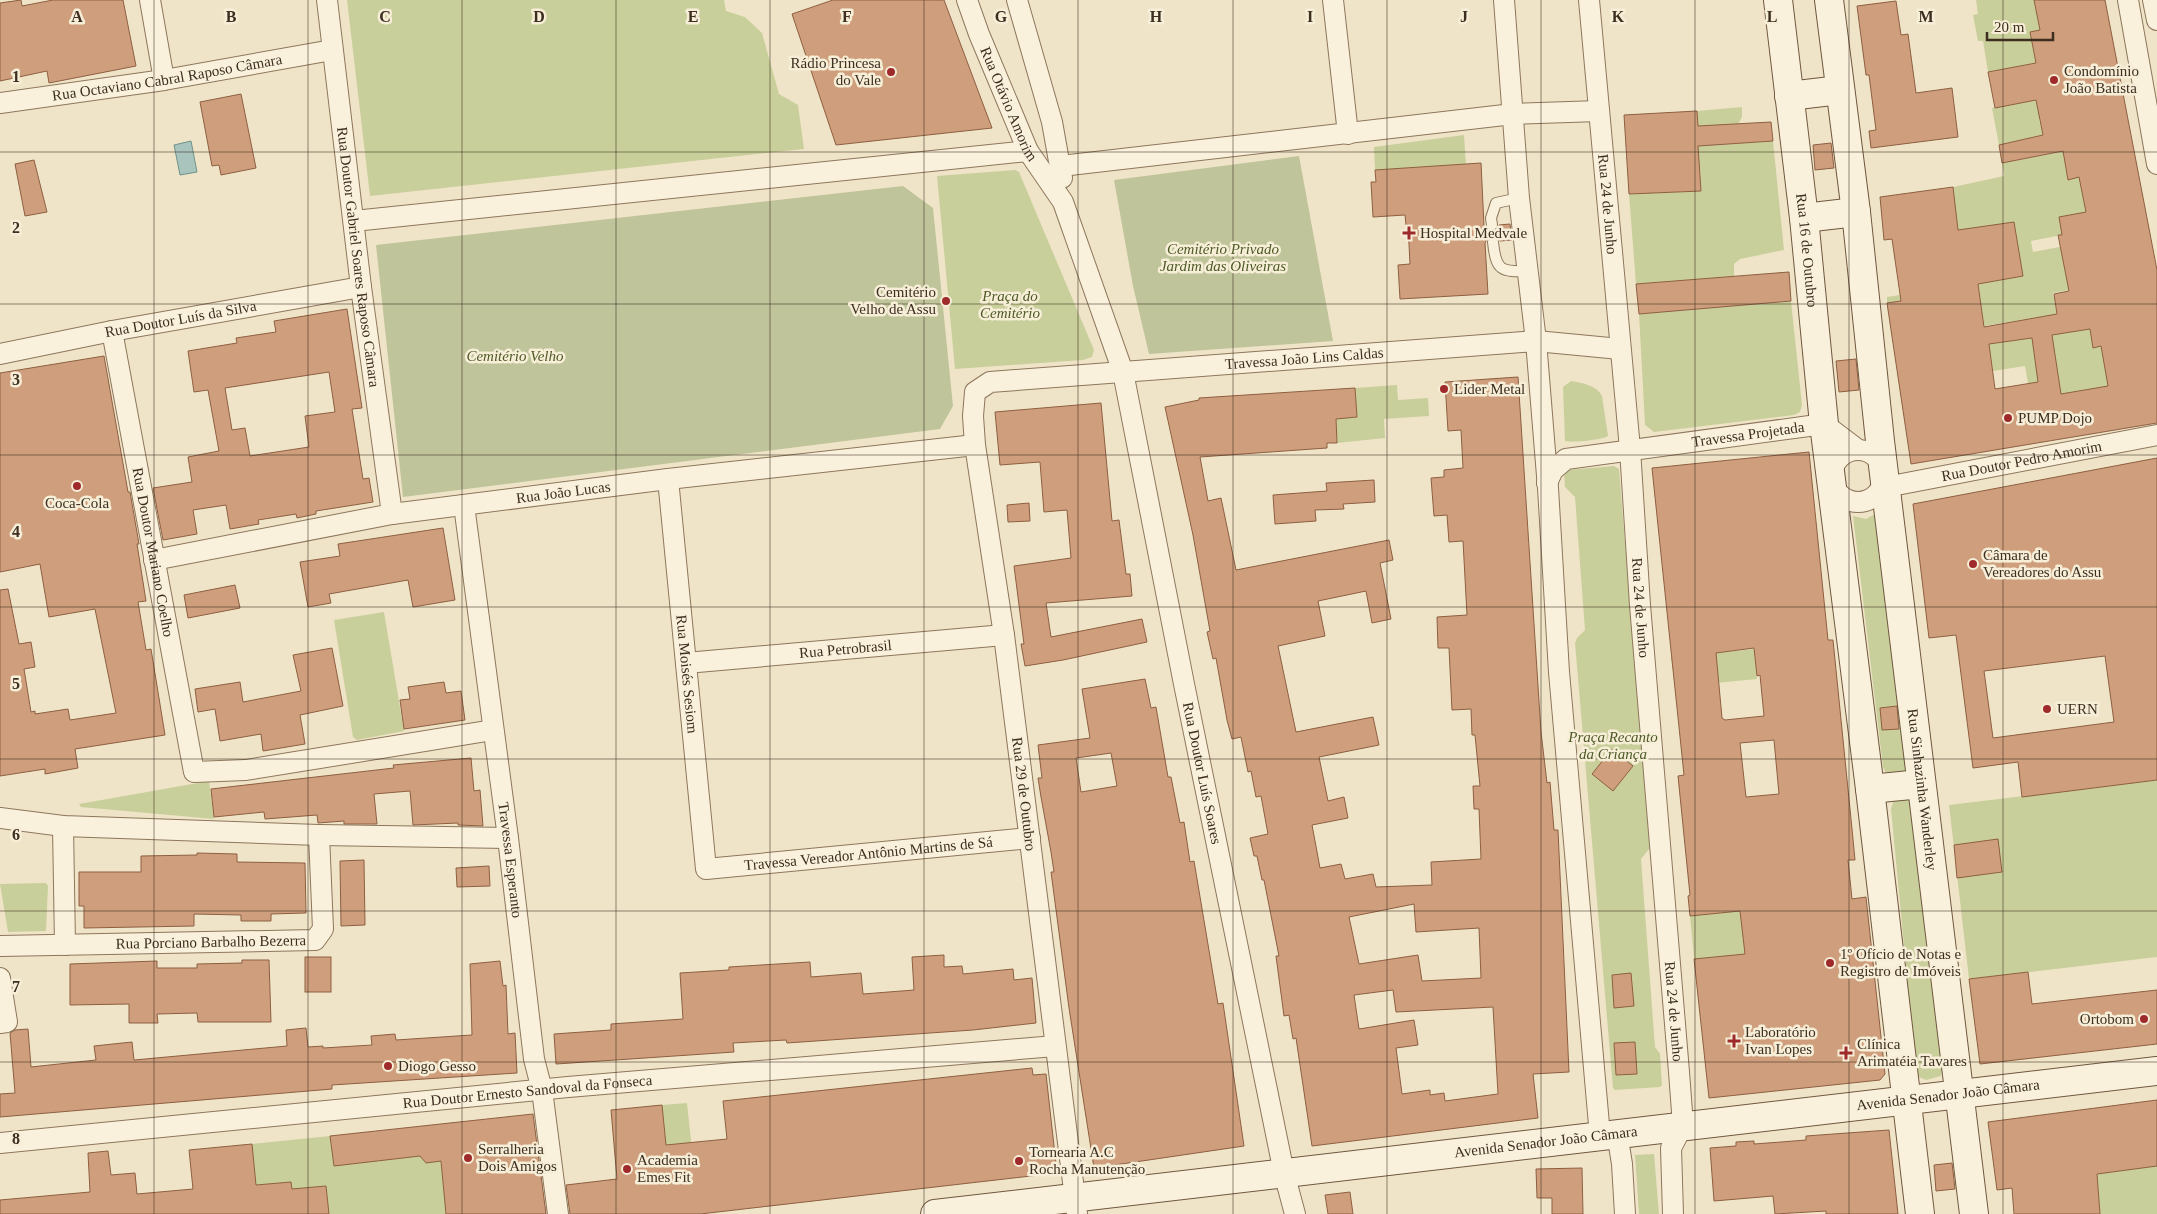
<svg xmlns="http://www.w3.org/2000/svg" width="2157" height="1214" viewBox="0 0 2157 1214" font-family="'Times New Roman',serif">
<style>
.green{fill:#c9cf9b}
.cemetery{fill:#bfc49a}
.water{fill:#a9c4bc;stroke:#6f938a}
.building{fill:#cf9f7d;stroke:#8d5f41;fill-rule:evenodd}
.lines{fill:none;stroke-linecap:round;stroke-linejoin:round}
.lane-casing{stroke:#8d765c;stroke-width:12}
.street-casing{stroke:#8d765c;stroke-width:22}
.secondary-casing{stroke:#6f573f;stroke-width:30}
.lane{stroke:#faf1dc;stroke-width:10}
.street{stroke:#faf1dc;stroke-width:20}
.secondary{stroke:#faf1dc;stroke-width:28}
.grid{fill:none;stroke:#3d2e20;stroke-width:1;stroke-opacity:0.55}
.poi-dot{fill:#9e2a2b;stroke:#f7eed8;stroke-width:2}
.labels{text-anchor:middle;stroke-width:5;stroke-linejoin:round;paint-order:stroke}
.poi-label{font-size:15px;fill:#3d2e20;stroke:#f7eed8;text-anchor:start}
.street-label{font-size:15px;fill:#3d2e20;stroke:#f7eed8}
.park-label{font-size:15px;font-style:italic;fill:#4d5a26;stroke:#f7eed8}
.grid-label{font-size:16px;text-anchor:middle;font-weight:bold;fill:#3d2e20;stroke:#f7eed8;stroke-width:5;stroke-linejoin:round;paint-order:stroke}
</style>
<rect width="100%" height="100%" fill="#f0e4c8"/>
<!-- green -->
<g class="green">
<polygon points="347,0 724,0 726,11 745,17 762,33 779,94 798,105 804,149 370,196"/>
<polygon points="1976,0 2104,0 2108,17 2031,32 2036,63 1988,72 1983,41 1978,41 1973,15 1978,14"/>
<polygon points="2041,99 2045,117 2039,119 2043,135 1999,145 1992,108"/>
<polygon points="1742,107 1742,117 1727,144 1773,141 1784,250 1740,259 1734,264 1734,276 1636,284 1629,194 1701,191 1700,169 1628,172 1697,111"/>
<polygon points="1464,135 1466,165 1375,170 1374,147"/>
<polygon points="2076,149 2065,166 2068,179 2085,176 2083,195 2086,212 2062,235 2031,241 2033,252 2070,245 2069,290 2053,293 2057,314 2055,334 2090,329 2093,348 2101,346 2128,389 2107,386 2044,397 2029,389 2025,366 1993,371 1989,344 2042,337 2039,317 1984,326 1981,307 1948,311 1945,294 1887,303 1887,297 2022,276 2014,222 1928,235 1953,187 2004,176 2002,163"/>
<polygon points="1015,170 1019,172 1094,350 1092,357 1083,360 955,369 937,176"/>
<polygon points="1791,301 1802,405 1800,412 1794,415 1654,432 1645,425 1639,314"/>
<path d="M1571 381C1583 383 1596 385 1602 396L1608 436C1602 440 1571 443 1565 441L1563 387Z"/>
<polygon points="1397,385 1398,400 1428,398 1429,416 1384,419 1385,438 1337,443 1336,419 1357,417 1355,388"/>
<polygon points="1614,466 1619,469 1650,848 1641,859 1655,1047 1660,1054 1662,1085 1660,1087 1615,1090 1613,1088 1575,643 1577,638 1585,630 1575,497 1565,487 1564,473 1567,470"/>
<polygon points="1877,513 1907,770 1904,774 1887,775 1883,767 1853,516 1866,519"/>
<polygon points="384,612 404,731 357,740 353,737 334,620"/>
<polygon points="1754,649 1757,679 1675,687 1671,658"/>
<polygon points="2157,780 2157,957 1969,979 1949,805"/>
<polygon points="209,781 214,819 81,807 79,804"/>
<polygon points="1909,798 1911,803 1943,1066 1941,1076 1926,1080 1919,1077 1916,1071 1891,809 1894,799"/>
<polygon points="46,883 48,886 46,931 8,932 0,884"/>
<polygon points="1740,911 1745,954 1694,959 1690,916"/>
<polygon points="687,1103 699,1214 666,1145 662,1105"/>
<polygon points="330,1136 334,1166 420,1156 441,1161 446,1214 329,1214 326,1186 301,1188 292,1199 291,1182 256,1185 252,1144"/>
<polygon points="1654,1154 1659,1214 1639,1214 1635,1155"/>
<polygon points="2157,1163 2157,1214 2100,1214 2097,1172 2141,1168"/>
</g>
<!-- cemetery -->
<g class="cemetery">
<polygon points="1299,156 1333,341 1149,354 1133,286 1114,180"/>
<polygon points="903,186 933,208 953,406 940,429 403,497 376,245"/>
</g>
<!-- water -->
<polygon class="water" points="191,141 197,172 180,175 174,145"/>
<!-- building -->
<g class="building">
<polygon points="21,0 22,6 53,0 123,0 136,66 49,83 47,71 0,81 0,3"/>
<polygon points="833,0 944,0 992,128 836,145 792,14"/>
<path d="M2034 0H2105L2157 270V423L1911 464 1887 303 1901 301 1892 239 1884 240 1880 197 1953 187 1958 230 2014 222 2023 276 1978 284 1984 327 2057 314 2054 294 2069 291 2058 235H2062L2059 217 2086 212 2079 177 2068 180 2063 151 2002 163 1999 145 2043 135 2036 100 1995 108 1988 72 2036 63 2030 32 2040 30ZM2090 329 2093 348 2101 346 2108 386 2061 394 2052 335ZM2032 338 2038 382 1995 389 1989 344Z"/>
<polygon points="1896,1 1901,35 1908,34 1916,93 1952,88 1958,137 1871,148 1869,131 1876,130 1869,75 1866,75 1857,6"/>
<polygon points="241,94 256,168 221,175 219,165 212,166 200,102"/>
<polygon points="1697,111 1698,126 1771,122 1773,141 1698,146 1701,191 1629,194 1624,115"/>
<polygon points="1831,143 1834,168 1815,170 1813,145"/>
<polygon points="34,160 47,212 25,216 15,164"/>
<polygon points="1481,163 1484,226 1492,232 1497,230 1499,225 1510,224 1512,240 1500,241 1498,237 1493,235 1488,237 1485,243 1488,294 1400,299 1398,265 1410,264 1408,225 1406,225 1405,215 1373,217 1371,182 1376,182 1375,170"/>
<polygon points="1789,272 1791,301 1639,314 1636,284"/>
<path d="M347 309 362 408 352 409 363 479 369 478 373 502 316 511V514L297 518 296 514 258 520 259 524 230 529 226 505 193 510 197 534 163 540 153 488 192 482 188 457 219 451 208 390 194 392 188 351 237 343 236 338 276 332 274 321ZM329 372 335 412 305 416 309 447 250 456 245 428 232 430 225 388Z"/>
<polygon points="104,356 128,492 130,492 139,544 137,544 146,601 138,602 146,650 151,649 165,735 75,749 78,768 45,774 45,769 0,776 0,590 8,589 19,644 31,642 35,667 24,669 31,712 35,711 35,714 68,709 70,720 116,713 95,609 49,617 40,564 0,572 0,373"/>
<polygon points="1856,359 1859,390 1839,392 1836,361"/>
<path d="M1518 377 1541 732 1547 783 1550 782 1554 830H1558L1569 1072 1533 1074 1538 1118 1312 1146 1296 1038 1293 1039 1289 1015 1284 1016 1276 956H1279L1264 880H1262L1257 856H1254L1250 838 1268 834 1261 796 1256 797 1251 771 1248 772 1241 737 1232 739 1227 720 1216 658 1213 659 1207 632 1210 631 1193 535 1165 407 1199 400V398L1355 388 1357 417 1336 419 1337 443H1327V448L1200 457 1208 501 1221 498 1236 570 1389 540 1393 560 1380 563 1391 619 1372 623 1366 591 1318 601 1325 636 1278 646 1296 732 1373 717 1379 745 1319 757 1328 801 1344 797 1348 818 1312 825 1320 868 1341 864 1345 879 1373 874 1376 887 1432 885 1431 862 1481 859 1479 809H1474L1473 786H1480L1475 735H1472L1471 709 1452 710 1449 648H1438L1437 617 1467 615 1463 541 1449 542 1447 515 1434 516 1431 478 1444 477V470L1463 468 1461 430 1448 431 1445 382ZM1414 904 1416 932 1479 928 1481 978 1422 981 1418 955 1359 964 1349 917ZM1393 990 1396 1012 1493 1007 1498 1094 1445 1101 1444 1093 1430 1095V1090L1402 1094 1396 1048 1418 1045 1414 1020 1359 1029 1354 995Z"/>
<polygon points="1101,403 1112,521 1119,520 1126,574 1130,574 1132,596 1046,603 1051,637 1142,619 1147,642 1063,660 1025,666 1021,644 1024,644 1014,566 1071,558 1067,510 1044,512 1040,462 1000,465 995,412"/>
<path d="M1809 452 1828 640H1833L1852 829 1855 860H1848L1852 899 1866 897 1885 1074 1880 1080 1709 1098 1694 959 1745 954 1740 911 1690 916 1688 896 1690 895 1678 776 1684 775 1652 468ZM1754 648 1757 676 1760 675 1764 716 1725 720 1722 718 1716 653ZM1774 740 1779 794 1746 797 1740 743Z"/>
<path d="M2157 458V780L2022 797 2018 762 1973 768 1956 635 1929 638 1913 504ZM2105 656 2114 722 1993 738 1984 671Z"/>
<polygon points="1374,480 1375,502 1343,504 1344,509 1315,510 1316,521 1275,524 1273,495 1327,491 1326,483"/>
<polygon points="1029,503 1030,521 1008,522 1007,505"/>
<polygon points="443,528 455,600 413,607 408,580 329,594 331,603 308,607 300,562 340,556 338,544"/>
<polygon points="235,585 240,608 188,618 184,595"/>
<polygon points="332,648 343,706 300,715 305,744 263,751 261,734 220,741 215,709 198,712 195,689 240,682 243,702 301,691 293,655"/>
<path d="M1145 679 1151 708 1156 707 1168 777H1171L1180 823 1184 822 1190 862 1194 861 1218 1004 1223 1003 1244 1146 1094 1168 1069 1008 1051 872H1054L1051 852 1041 797 1038 778H1042L1038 745 1090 738 1082 689ZM1111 753 1117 786 1081 792 1076 758Z"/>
<polygon points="444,682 446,693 461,691 465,720 404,729 400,700 410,699 408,687"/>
<polygon points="1897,706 1899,729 1882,730 1880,708"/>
<polygon points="1612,749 1633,766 1613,791 1592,774"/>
<polygon points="471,758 474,791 480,790 483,826 458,825 458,823 413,825 410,791 374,794 377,824 344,824 344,821 318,823 317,815 265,819 264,812 214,817 211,789 394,768 393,765"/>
<polygon points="1998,839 2002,872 1957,878 1954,845"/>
<polygon points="197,853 237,854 237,862 305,863 306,913 271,914 271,921 241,921 241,915 194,914 194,926 84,928 84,906 79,906 79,872 141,872 141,856 197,855"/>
<polygon points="364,860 365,925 341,926 340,861"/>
<polygon points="489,866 490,886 457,887 456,868"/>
<polygon points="944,955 944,967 962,966 963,974 1013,969 1014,980 1032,978 1036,1023 973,1030 787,1043 786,1040 733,1043 734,1052 556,1064 554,1034 611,1030 611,1024 683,1019 680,973 729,970 729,967 810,962 811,977 861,973 863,994 914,990 912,957"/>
<rect x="305" y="957" width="26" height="35"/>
<polygon points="242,960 269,960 271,1022 198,1022 197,1013 157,1014 158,1023 129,1023 129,1004 70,1005 70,964 157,961 157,968 197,968 197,964 242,963"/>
<polygon points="500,961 503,986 506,985 508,1034 515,1033 517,1073 332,1085 332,1089 0,1117 0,1094 15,1093 10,1033 15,1030 28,1029 31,1067 96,1060 94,1046 132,1042 134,1060 287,1046 286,1030 306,1028 308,1047 323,1046 323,1048 372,1045 371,1036 395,1034 396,1040 472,1035 470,964"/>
<polygon points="2028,972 2032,1004 2157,990 2157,1044 1980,1064 1969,979"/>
<polygon points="1631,973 1634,1006 1614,1008 1612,975"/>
<polygon points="1635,1042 1637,1074 1616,1075 1614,1043"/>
<polygon points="1032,1068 1033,1075 1046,1074 1057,1173 700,1214 570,1214 566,1185 617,1179 611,1110 662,1105 666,1145 727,1139 723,1101"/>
<polygon points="2157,1100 2157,1166 2097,1174 2100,1214 2014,1214 2012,1188 1997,1190 1988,1122"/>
<polygon points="533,1114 546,1214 446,1214 441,1161 426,1163 420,1156 334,1166 330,1136"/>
<polygon points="1889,1130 1898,1214 1826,1214 1826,1211 1775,1214 1773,1196 1714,1201 1710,1148 1736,1146 1736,1142 1754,1141 1754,1144 1781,1142 1806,1140 1806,1136"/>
<polygon points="252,1144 256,1185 291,1182 292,1189 326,1186 329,1214 0,1214 0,1200 90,1192 88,1153 108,1151 111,1175 135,1173 137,1194 193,1189 189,1150"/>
<polygon points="1952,1163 1955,1189 1936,1191 1934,1165"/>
<polygon points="1582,1168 1583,1214 1552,1214 1552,1198 1537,1198 1536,1169"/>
<polygon points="1350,1192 1353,1214 1328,1214 1325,1195"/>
</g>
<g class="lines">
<defs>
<g id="lane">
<polyline points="1492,225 1491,218 1496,203 1519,198"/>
<path d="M1493 242C1496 271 1501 272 1528 271"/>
</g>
<g id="street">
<polyline points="150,0 164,80"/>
<path id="s1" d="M327 0 361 287 392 514"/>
<path id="s2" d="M967 0 979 34 1028 151 1063 202 1123 372 1184 684 1284 1173 1295 1214"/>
<polyline points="1017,0 1052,122 1062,178"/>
<polyline points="1333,0 1348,134"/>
<polyline points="1504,0 1519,198 1536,341 1548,488 1559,672 1600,1136"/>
<path id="s3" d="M1589 0 1630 449 1640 605 1679 1072 1683 1125 1671 1148 1673 1214"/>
<polyline points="2128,0 2157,164"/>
<polyline points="2153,0 2157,20"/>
<path id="s4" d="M0 103 164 80 332 50"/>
<polyline points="1061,166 1513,114 1599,111"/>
<polyline points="354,221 1028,151"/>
<path id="s5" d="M112 331 194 772 246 770 493 730"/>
<path id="s6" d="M0 354 112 331 361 287"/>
<circle cx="1858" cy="476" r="26"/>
<path id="s7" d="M668 479 706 869 1030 838"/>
<path id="s8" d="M1547 483 1553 470 1566 459 1824 424 1857 449"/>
<path id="s9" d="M1886 487 2157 435"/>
<path id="s10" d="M464 505 508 838 534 1059 542 1090 558 1214"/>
<path id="s11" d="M154 560 392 514 668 479 975 445"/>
<path id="s12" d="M686 663 1004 635"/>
<polyline points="0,818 63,826 319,835 508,838"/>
<polyline points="63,826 65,945"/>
<path id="s13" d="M0 946 315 940 323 929 319 835"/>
<polyline points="0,978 7,1022 0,1023"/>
<polyline points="1617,1133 1622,1164 1625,1214"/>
<path id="s14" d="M0 1143 568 1087 1055 1046"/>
<path id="s15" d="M1077 1214 1004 635 975 445 973 416 975 392 990 382 1536 341 1620 349"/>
</g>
<g id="secondary">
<path id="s16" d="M1778 0 1804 218 1824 424 1870 789 1920 1214"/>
<path id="s17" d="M1829 0 1856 212 1880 441 1974 1214"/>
<polyline points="1789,96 1840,90"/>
<polyline points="1804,218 1856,212"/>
<polyline points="1870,789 1921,784"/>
<path id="s18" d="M935 1214C1342 1166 1749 1117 2157 1071"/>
</g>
</defs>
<!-- lane casing -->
<use href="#lane" class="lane-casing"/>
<!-- street casing -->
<use href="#street" class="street-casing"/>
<!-- secondary casing -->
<use href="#secondary" class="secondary-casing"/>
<!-- lane -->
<use href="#lane" class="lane"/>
<!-- street -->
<use href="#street" class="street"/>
<!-- secondary -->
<use href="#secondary" class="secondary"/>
</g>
<!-- grid -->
<path class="grid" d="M154 0V1214M308 0V1214M462 0V1214M616 0V1214M770 0V1214M924 0V1214M1078 0V1214M1233 0V1214M1387 0V1214M1541 0V1214M1695 0V1214M1849 0V1214M2003 0V1214M0 152H2157M0 304H2157M0 455H2157M0 607H2157M0 759H2157M0 911H2157M0 1062H2157"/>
<!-- markers -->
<g class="poi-dot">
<circle cx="891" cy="72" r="5"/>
<circle cx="2054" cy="80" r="5"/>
<path d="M1406.5 225.5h5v5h5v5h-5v5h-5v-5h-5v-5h5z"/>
<circle cx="946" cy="301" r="5"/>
<circle cx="1444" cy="389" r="5"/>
<circle cx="2008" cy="418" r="5"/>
<circle cx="77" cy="486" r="5"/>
<circle cx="1973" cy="564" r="5"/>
<circle cx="2047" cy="709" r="5"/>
<circle cx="1830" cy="963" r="5"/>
<circle cx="2144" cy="1019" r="5"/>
<path d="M1731.5 1033.5h5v5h5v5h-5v5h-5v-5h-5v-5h5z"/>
<path d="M1843.5 1045.5h5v5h5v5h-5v5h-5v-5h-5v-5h5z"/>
<circle cx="388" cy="1066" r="5"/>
<circle cx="468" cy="1158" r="5"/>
<circle cx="1019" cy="1161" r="5"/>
<circle cx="627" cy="1169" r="5"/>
</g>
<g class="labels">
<!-- poi labels -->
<g class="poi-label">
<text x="881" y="68" text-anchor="end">Rádio Princesa<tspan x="881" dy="17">do Vale</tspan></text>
<text x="2064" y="76">Condomínio<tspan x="2064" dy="17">João Batista</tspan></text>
<text x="1420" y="238">Hospital Medvale</text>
<text x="936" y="297" text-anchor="end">Cemitério<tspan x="936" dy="17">Velho de Assu</tspan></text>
<text x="1454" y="394">Lider Metal</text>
<text x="2018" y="423">PUMP Dojo</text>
<text x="77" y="508" text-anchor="middle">Coca-Cola</text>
<text x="1983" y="560">Câmara de<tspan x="1983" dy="17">Vereadores do Assu</tspan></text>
<text x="2057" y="714">UERN</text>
<text x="1840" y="959">1º Ofício de Notas e<tspan x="1840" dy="17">Registro de Imóveis</tspan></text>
<text x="2134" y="1024" text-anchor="end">Ortobom</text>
<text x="1745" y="1037">Laboratório<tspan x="1745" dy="17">Ivan Lopes</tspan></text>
<text x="1857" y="1049">Clínica<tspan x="1857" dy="17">Arimatéia Tavares</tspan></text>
<text x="398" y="1071">Diogo Gesso</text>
<text x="478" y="1154">Serralheria<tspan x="478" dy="17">Dois Amigos</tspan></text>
<text x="1029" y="1157">Tornearia A.C<tspan x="1029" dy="17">Rocha Manutenção</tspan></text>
<text x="637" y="1165">Academia<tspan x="637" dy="17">Emes Fit</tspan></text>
</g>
<!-- street labels -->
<g class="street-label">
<text dy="5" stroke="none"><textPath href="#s4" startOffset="169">Rua Octaviano Cabral Raposo Câmara</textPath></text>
<text dy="5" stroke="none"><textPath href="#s2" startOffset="112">Rua Otávio Amorim</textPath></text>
<text dy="5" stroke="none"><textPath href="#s3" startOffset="205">Rua 24 de Junho</textPath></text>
<text dy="5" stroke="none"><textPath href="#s16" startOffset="252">Rua 16 de Outubro</textPath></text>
<text dy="5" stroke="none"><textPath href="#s1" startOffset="259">Rua Doutor Gabriel Soares Raposo Câmara</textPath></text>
<text dy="5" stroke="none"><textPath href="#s6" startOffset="184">Rua Doutor Luís da Silva</textPath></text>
<text dy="5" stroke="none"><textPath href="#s15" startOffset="1162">Travessa João Lins Caldas</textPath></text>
<text dy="5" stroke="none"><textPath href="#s8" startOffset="215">Travessa Projetada</textPath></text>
<text dy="5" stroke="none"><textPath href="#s9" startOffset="138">Rua Doutor Pedro Amorim</textPath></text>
<text dy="5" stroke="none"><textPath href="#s11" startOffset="415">Rua João Lucas</textPath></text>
<text dy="5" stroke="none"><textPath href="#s5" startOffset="225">Rua Doutor Mariano Coelho</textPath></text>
<text dy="5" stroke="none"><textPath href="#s3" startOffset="610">Rua 24 de Junho</textPath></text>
<text dy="5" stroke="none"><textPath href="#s12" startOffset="160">Rua Petrobrasil</textPath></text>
<text dy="5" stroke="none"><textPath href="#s7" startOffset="196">Rua Moisés Sesiom</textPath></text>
<text dy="5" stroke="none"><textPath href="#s2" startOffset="814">Rua Doutor Luís Soares</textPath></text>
<text dy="5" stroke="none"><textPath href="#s17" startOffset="795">Rua Sinhazinha Wanderley</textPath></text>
<text transform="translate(1024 794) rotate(83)" y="5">Rua 29 de Outubro</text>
<text dy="5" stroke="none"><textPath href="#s7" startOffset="555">Travessa Vereador Antônio Martins de Sá</textPath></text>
<text dy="5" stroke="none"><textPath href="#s10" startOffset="358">Travessa Esperanto</textPath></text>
<text dy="5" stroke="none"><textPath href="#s13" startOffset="211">Rua Porciano Barbalho Bezerra</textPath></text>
<text dy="5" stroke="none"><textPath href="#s3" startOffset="1015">Rua 24 de Junho</textPath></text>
<text dy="5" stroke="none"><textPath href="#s14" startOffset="530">Rua Doutor Ernesto Sandoval da Fonseca</textPath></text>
<text dy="5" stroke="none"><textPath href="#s18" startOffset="1020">Avenida Senador João Câmara</textPath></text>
<text dy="5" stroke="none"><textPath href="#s18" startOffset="615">Avenida Senador João Câmara</textPath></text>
</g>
<!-- park labels -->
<g class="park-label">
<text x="1223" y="254">Cemitério Privado<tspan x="1223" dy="17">Jardim das Oliveiras</tspan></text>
<text x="1010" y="301">Praça do<tspan x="1010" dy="17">Cemitério</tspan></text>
<text x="515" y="361">Cemitério Velho</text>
<text x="1613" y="742">Praça Recanto<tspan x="1613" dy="17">da Criança</tspan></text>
</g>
</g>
<g class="grid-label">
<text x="77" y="22">A</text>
<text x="231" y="22">B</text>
<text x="385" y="22">C</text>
<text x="539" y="22">D</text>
<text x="693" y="22">E</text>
<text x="847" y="22">F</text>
<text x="1001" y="22">G</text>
<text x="1156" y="22">H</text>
<text x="1310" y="22">I</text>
<text x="1464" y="22">J</text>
<text x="1618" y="22">K</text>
<text x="1772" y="22">L</text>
<text x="1926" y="22">M</text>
<text x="16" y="82">1</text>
<text x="16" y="233">2</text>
<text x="16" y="385">3</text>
<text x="16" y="537">4</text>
<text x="16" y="689">5</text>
<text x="16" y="840">6</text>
<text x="16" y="992">7</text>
<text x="16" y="1144">8</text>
</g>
<!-- scale -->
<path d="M1987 32v8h66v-8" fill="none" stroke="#3d2e20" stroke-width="2.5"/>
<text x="1994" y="32" font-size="15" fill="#3d2e20" stroke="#f7eed8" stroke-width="4" paint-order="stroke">20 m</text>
</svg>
